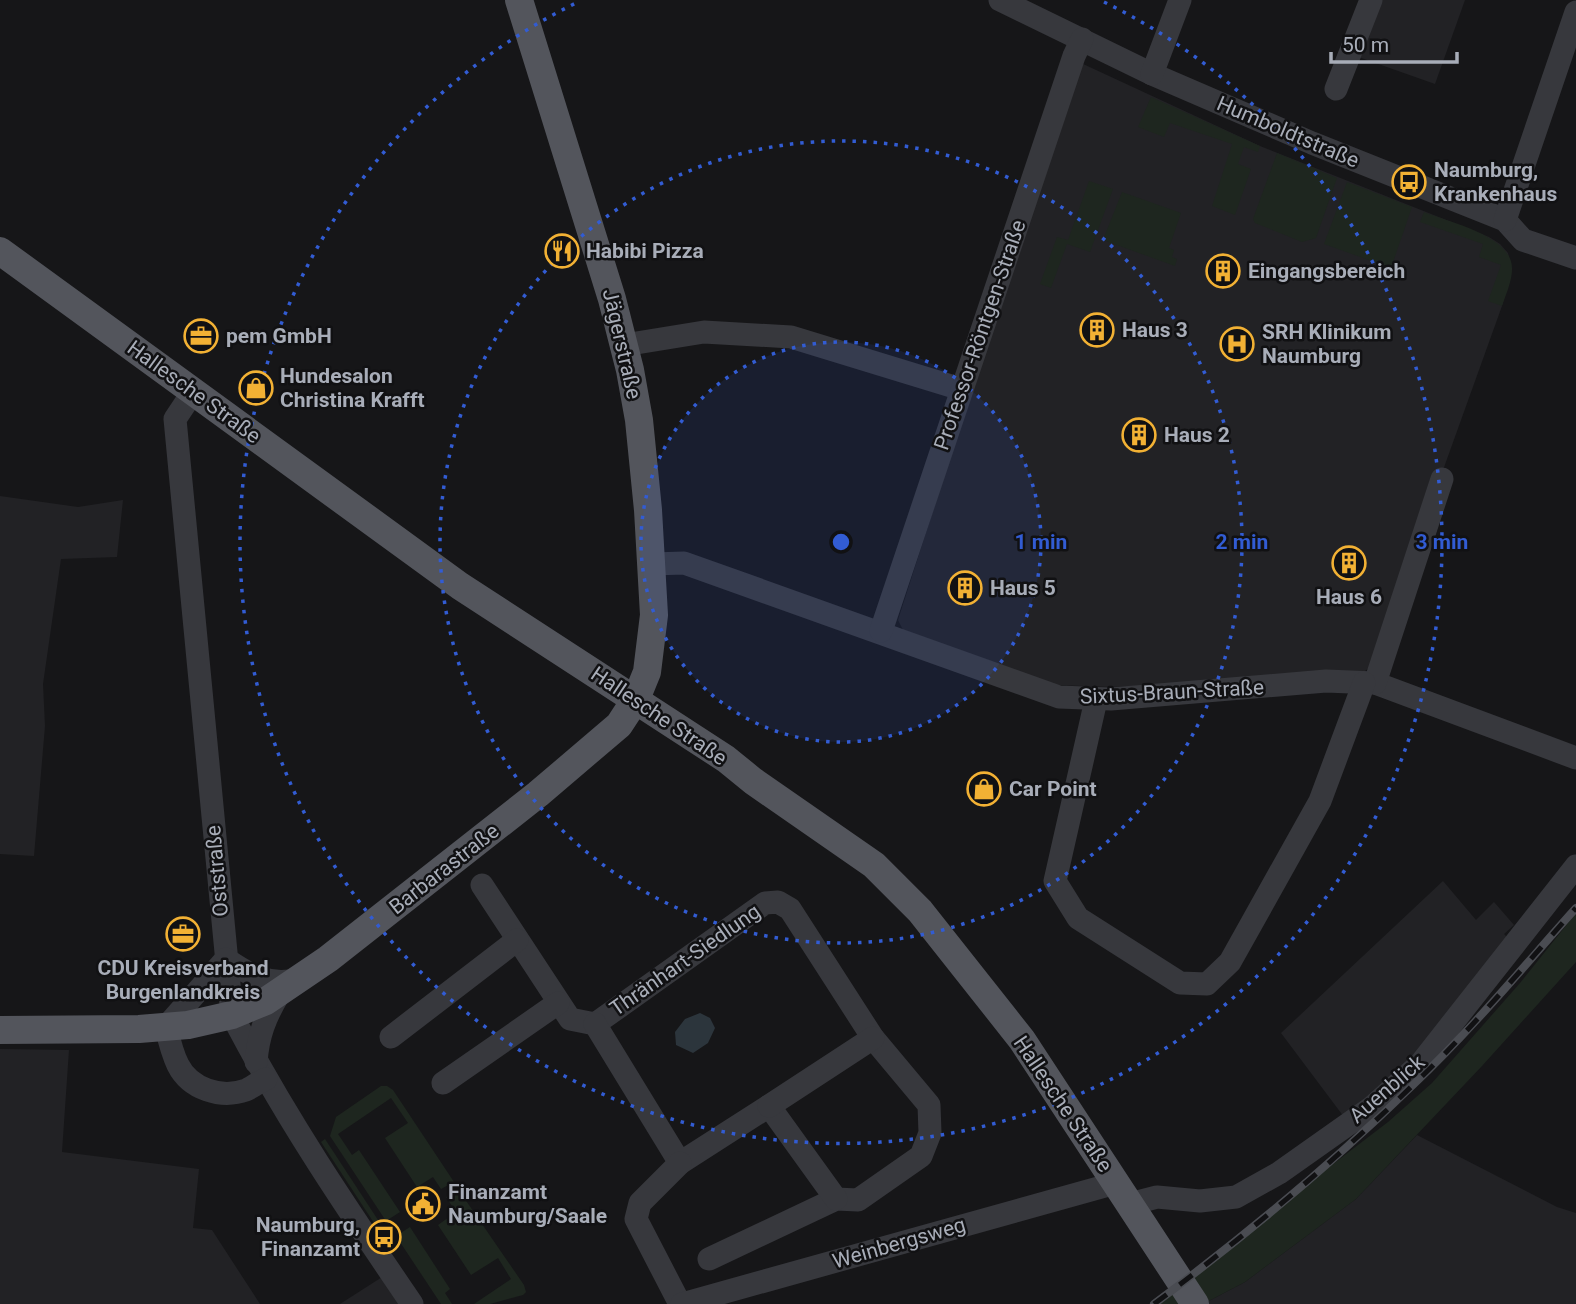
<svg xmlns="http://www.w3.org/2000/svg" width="1576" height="1304" viewBox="0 0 1576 1304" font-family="Roboto,sans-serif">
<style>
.built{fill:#222225}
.green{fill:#1e261f}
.water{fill:#2c353c}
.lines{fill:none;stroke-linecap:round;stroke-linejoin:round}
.minor{stroke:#37383d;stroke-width:23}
.major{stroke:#53555c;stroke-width:28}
.rail-casing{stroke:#4a4c52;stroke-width:8}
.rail{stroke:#111113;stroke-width:5;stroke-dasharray:16;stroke-linecap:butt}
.ring{fill:none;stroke:#325cd3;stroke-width:3.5;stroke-dasharray:3.5 7}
.labels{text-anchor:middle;stroke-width:5;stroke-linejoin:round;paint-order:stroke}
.street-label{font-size:21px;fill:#a8adb8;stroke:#111113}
.poi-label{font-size:21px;font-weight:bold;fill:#a8adb8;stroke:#111113;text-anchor:start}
.centre{fill:#325cd3;stroke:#111113;stroke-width:3.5}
.ring-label{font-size:21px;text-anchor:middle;font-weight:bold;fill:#325cd3;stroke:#111113;stroke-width:5;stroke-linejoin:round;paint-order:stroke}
</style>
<rect width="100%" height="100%" fill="#161618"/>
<!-- built -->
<g class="built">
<polygon points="1371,0 1465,0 1435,84 1350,54"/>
<polygon points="1081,63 1260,146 1489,237 1500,244 1508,253 1512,270 1502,306 1373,665 1361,674 1112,687 1055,685 903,630 898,620 974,383"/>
<polygon points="0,496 78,507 123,500 117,557 61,559 43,684 45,726 34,856 0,854"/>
<polygon points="1443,881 1476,920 1494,902 1514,925 1504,934 1511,941 1401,1074 1344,1117 1281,1033"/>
<polygon points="0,1049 69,1050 62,1152 199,1169 193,1228 212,1230 260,1304 0,1304"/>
<polygon points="1417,1135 1557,1207 1576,1213 1576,1304 1203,1304 1245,1282 1356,1199"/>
<polygon points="390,1272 412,1304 340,1304"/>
</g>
<!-- green -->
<g class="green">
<polygon points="1151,97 1260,146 1258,152 1244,147 1238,164 1251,169 1235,215 1212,206 1232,144 1170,123 1164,137 1138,127"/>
<polygon points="1277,153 1337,178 1316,238 1302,242 1255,223 1253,219"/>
<polygon points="1089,181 1113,189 1090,252 1067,244 1051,288 1040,284 1057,237 1068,240"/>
<polygon points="1347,182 1412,207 1391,268 1324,244"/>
<polygon points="1122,192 1181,213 1169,248 1174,250 1172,257 1177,259 1175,266 1103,240"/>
<path d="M1424 212C1449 222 1513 236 1512 269 1512 281 1506 294 1502 306L1488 301 1501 265 1479 257 1483 244 1420 222Z"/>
<polygon points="1576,913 1576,962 1482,1066 1356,1199 1245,1282 1203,1304 1150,1304 1388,1122 1432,1083 1520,983"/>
<polygon points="381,1086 387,1086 393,1090 454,1182 441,1189 433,1177 417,1187 385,1138 408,1123 391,1098 338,1134 352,1155 359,1150 400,1212 386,1221 330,1136 336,1117"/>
<polygon points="325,1139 378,1220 374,1223 321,1142"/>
<polygon points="458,1189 524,1285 526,1292 523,1295 490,1304 474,1304 511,1279 498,1258 471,1275 438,1225 456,1212 446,1197"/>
<polygon points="410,1227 450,1289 445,1293 452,1304 441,1304 396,1236"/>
</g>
<!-- water -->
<polygon class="water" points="700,1013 710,1018 715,1028 708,1043 693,1053 676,1045 675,1032 685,1019"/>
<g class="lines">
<!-- minor -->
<g class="minor">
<polyline points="1000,0 1152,74 1312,143 1505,220 1523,240 1576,258"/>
<polyline points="1152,74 1180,0"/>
<polyline points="1336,89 1371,0"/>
<polyline points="1505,220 1576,12"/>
<polyline points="624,345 704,332 791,337 961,389"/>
<path d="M193 392 175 419 232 1015C284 1116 348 1210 412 1304"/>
<polyline points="652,564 684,563 1059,697 1111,699 1326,681 1375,683 1576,758"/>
<polyline points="881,631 1074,56 1082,39"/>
<polyline points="1375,683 1442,479"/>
<polyline points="1096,700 1055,881 1078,918 1180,983 1207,984 1230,962 1320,801 1364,683"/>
<polyline points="482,885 570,1019 595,1024 765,903 778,902 790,909 873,1038 929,1105 930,1133 921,1156 858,1200 836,1199 709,1259"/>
<polyline points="595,1024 680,1163 769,1106 836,1199"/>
<polyline points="391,1037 517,940"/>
<path d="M256 1062C258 1036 265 1017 279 994"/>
<path d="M266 1079C259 1082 252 1087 246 1090 221 1099 190 1089 178 1065 172 1053 169 1040 166 1027L226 959C249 975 270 987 299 979"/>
<polyline points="443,1083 558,1003"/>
<polyline points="769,1106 873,1038"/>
<polyline points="680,1163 640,1203 636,1219 680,1304"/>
<polyline points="1130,1204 1157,1197 1200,1201 1236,1197 1279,1173 1371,1108 1421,1063 1576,866"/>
<polyline points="682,1304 1116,1183"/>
</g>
<!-- major -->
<g class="major">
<polyline points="0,251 460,586 726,759 753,781 874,865 920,911 1022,1040 1195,1304"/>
<polyline points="0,1030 139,1029 188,1025 232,1015 266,1001 328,959 538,794 619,725 636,699 647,672 654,615 648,510 639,420 630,370 612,299 519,0"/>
</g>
<defs>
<path id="rail" d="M1154 1304C1245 1236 1333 1163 1414 1084 1472 1029 1523 967 1576 908"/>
</defs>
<!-- rail casing -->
<use href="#rail" class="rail-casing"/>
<!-- rail -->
<use href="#rail" class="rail"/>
</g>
<!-- distance rings -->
<circle cx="841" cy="542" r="200" fill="#325cd3" fill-opacity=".12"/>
<g class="ring">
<circle cx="841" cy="542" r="200"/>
<circle cx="841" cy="542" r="401"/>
<path d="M1104 2A601 601 0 1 1 578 2"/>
</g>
<!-- icons -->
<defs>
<symbol id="bus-ring" viewBox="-11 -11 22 22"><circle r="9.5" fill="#111113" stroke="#f2b134" stroke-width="1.5"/><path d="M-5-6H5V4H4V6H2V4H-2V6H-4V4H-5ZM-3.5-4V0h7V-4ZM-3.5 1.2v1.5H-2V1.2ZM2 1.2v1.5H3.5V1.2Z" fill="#f2b134"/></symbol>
<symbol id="restaurant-ring" viewBox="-11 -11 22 22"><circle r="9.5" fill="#111113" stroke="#f2b134" stroke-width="1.5"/><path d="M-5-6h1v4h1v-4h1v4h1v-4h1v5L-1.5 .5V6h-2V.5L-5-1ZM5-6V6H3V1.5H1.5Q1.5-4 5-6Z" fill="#f2b134"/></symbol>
<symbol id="building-ring" viewBox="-11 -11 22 22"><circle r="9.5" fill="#111113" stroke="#f2b134" stroke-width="1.5"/><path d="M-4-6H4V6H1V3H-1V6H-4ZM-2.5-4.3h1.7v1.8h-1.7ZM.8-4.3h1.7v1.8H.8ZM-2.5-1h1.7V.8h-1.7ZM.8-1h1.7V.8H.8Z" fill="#f2b134"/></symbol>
<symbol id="office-ring" viewBox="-11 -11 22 22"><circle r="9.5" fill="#111113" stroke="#f2b134" stroke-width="1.5"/><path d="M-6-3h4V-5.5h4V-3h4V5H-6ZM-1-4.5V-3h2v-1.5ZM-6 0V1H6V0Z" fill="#f2b134"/></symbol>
<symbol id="hospital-ring" viewBox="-11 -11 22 22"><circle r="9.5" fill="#111113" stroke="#f2b134" stroke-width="1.5"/><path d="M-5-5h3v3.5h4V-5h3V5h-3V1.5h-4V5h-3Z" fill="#f2b134"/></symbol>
<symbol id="shop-ring" viewBox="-11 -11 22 22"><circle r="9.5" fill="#111113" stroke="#f2b134" stroke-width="1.5"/><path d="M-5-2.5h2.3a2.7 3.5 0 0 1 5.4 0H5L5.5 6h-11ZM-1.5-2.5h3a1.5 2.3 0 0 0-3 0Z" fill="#f2b134"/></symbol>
<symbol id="civic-ring" viewBox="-11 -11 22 22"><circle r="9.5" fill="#111113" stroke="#f2b134" stroke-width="1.5"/><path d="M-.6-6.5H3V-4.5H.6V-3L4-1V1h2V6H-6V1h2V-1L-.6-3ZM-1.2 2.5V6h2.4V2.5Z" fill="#f2b134"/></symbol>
</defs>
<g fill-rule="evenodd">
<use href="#bus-ring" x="1390" y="163" width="38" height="38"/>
<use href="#restaurant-ring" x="543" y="232" width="38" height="38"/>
<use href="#building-ring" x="1204" y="252" width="38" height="38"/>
<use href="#building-ring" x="1078" y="311" width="38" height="38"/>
<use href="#office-ring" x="182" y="317" width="38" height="38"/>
<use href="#hospital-ring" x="1218" y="325" width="38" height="38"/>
<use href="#shop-ring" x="237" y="369" width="38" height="38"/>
<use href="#building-ring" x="1120" y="416" width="38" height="38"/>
<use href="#building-ring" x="1330" y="544" width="38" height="38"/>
<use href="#building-ring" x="946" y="569" width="38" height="38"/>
<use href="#shop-ring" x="965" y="770" width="38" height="38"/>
<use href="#office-ring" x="164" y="915" width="38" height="38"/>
<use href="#civic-ring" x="404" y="1185" width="38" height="38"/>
<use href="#bus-ring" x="365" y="1218" width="38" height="38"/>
</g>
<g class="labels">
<!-- street labels -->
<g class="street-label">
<text transform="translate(1288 132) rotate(23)" y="7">Humboldtstraße</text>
<text transform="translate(980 335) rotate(-71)" y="7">Professor-Röntgen-Straße</text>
<text transform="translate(622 344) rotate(77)" y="7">Jägerstraße</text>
<text transform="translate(194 392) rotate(36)" y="7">Hallesche Straße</text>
<text transform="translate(1172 692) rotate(-3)" y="7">Sixtus-Braun-Straße</text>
<text transform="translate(659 716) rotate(34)" y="7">Hallesche Straße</text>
<text transform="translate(444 869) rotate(-38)" y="7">Barbarastraße</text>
<text transform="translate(217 871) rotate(-95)" y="7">Oststraße</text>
<text transform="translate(685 960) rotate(-35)" y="7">Thränhart-Siedlung</text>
<text transform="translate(1387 1089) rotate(-41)" y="7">Auenblick</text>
<text transform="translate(1063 1104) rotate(56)" y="7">Hallesche Straße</text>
<text transform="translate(899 1243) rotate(-16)" y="7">Weinbergsweg</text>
</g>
<!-- poi labels -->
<g class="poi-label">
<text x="1434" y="177">Naumburg,<tspan x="1434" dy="24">Krankenhaus</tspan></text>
<text x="586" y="258">Habibi Pizza</text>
<text x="1248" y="278">Eingangsbereich</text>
<text x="1122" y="337">Haus 3</text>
<text x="1262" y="339">SRH Klinikum<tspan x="1262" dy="24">Naumburg</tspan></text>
<text x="226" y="343">pem GmbH</text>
<text x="280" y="383">Hundesalon<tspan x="280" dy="24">Christina Krafft</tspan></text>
<text x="1164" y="442">Haus 2</text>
<text x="990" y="595">Haus 5</text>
<text x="1349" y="604" text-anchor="middle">Haus 6</text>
<text x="1009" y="796">Car Point</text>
<text x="183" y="975" text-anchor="middle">CDU Kreisverband<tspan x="183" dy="24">Burgenlandkreis</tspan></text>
<text x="448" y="1199">Finanzamt<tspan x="448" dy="24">Naumburg/Saale</tspan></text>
<text x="360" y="1232" text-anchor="end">Naumburg,<tspan x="360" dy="24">Finanzamt</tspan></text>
</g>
</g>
<circle cx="841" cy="542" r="10" class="centre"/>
<g class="ring-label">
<text x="1041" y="549">1 min</text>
<text x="1242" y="549">2 min</text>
<text x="1442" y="549">3 min</text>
</g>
<!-- scale -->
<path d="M1331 52v10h126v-10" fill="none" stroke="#a8adb8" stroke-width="3.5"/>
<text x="1342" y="52" font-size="21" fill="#a8adb8" stroke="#111113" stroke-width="5" paint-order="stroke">50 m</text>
</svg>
